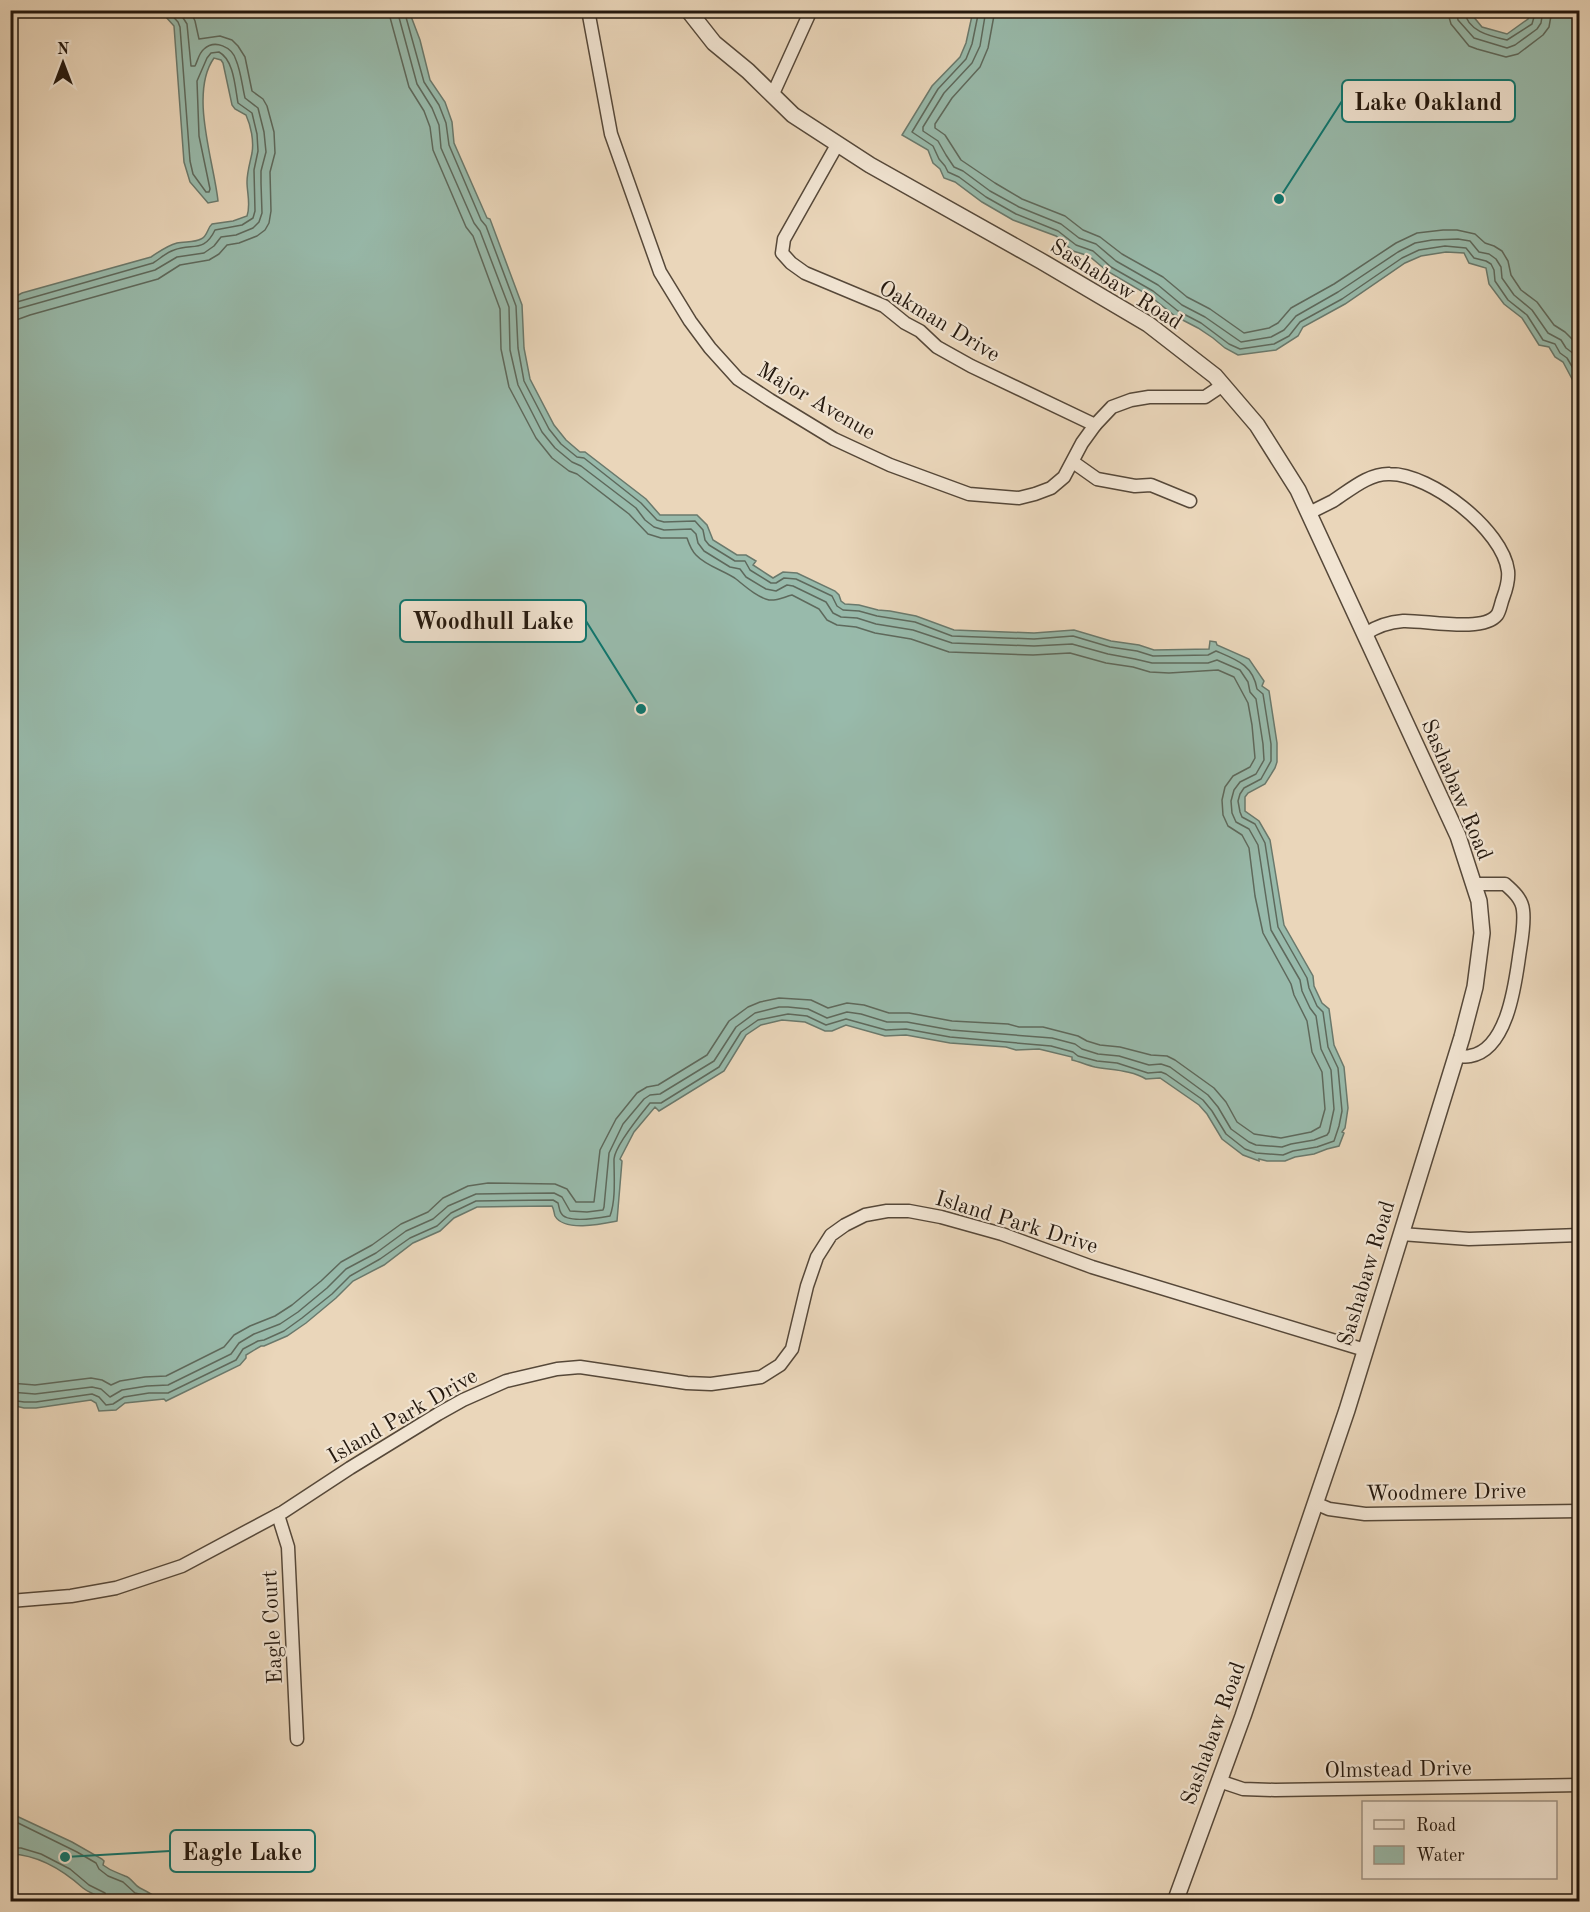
<svg xmlns="http://www.w3.org/2000/svg" width="1590" height="1912" viewBox="0 0 1590 1912" font-family="'Old Standard TT',serif">
<style>
.water{fill:#98baab;stroke:#6a796c;stroke-width:1.5}
.lines{fill:none;stroke-linecap:round;stroke-linejoin:round}
.shore{stroke:#5e695c;stroke-width:1.5}
.minor-casing{stroke:#564839;stroke-width:15}
.tertiary-casing{stroke:#564839;stroke-width:18}
.minor{stroke:#f1e4d2;stroke-width:12}
.tertiary{stroke:#f1e4d2;stroke-width:15}
.labels{text-anchor:middle;stroke-width:4.5;stroke-linejoin:round;paint-order:stroke}
.street-label{font-size:22px;fill:#24180e;stroke:#f1e4d2}
.leader{fill:none;stroke:#0f766e;stroke-width:2}
.callout-dot{fill:#0f766e;stroke:#f1e4d2;stroke-width:2}
.callout{fill:#f1e4d2;stroke:#0f766e;stroke-width:2}
.callout-label{font-size:24px;text-anchor:middle;font-weight:bold;fill:#24180e}
</style>
<rect width="100%" height="100%" fill="#ead6ba"/>
<filter id="stains"><feTurbulence type="fractalNoise" baseFrequency=".00333" numOctaves="4"/><feColorMatrix values="0 0 0 0 .2 0 0 0 0 .09 0 0 0 0 .02 0 0 0 .5 -.17"/></filter>
<radialGradient id="worn" r=".72"><stop offset=".6" stop-color="#630" stop-opacity="0"/><stop offset="1" stop-color="#630" stop-opacity=".3"/></radialGradient>
<!-- water -->
<g class="water">
<polygon points="1468,10 1482,27 1507,34 1528,19 1531,11 1579,11 1579,392 1563,362 1555,357 1549,347 1539,345 1522,318 1504,304 1489,284 1486,268 1469,263 1464,253 1446,252 1421,256 1405,263 1345,304 1303,327 1298,336 1276,350 1238,355 1225,348 1213,338 1198,328 1175,316 1150,296 1107,271 1089,256 1073,251 1056,236 1013,220 982,202 955,182 944,178 940,169 933,163 928,150 902,135 932,86 960,57 966,43 973,11"/>
<path d="M151 11H409L420 40 430 80 445 102 452 122 454 143 487 218 490 219 522 305 524 348 530 379 554 425 566 440 580 452H585L646 499 660 515H697L707 525 713 540 737 555H746L756 561 753 565 773 578 783 572 797 573 835 591 839 595 841 601 845 604 859 605 878 610 890 611 916 616 954 630 1034 633 1074 630 1111 641 1139 645 1154 650 1209 649 1210 641 1216 642 1217 645 1249 659 1264 681 1262 686 1269 691 1277 743V762L1275 768 1265 784 1248 793 1245 797V811L1259 821 1270 840 1284 925 1313 976 1314 986 1322 1003 1329 1009 1334 1045 1344 1067 1348 1108 1345 1128 1342 1132 1344 1133 1339 1146 1327 1149 1314 1154 1295 1157 1285 1161H1267L1259 1159V1161L1243 1155 1222 1139 1207 1114 1199 1105 1160 1078 1146 1079C1132 1070 1111 1070 1095 1067 1087 1065 1080 1062 1072 1060V1057L1039 1049 1016 1050 1006 1047 950 1043 906 1035 885 1036 846 1025 832 1031H825L805 1022 782 1020 761 1025 746 1035 724 1071 659 1111 655 1107 634 1132 620 1159 622 1161 617 1221C602 1224 564 1232 555 1216 554 1213 554 1209 552 1206L477 1207 454 1218 440 1231 413 1243 384 1265 353 1281 336 1298 306 1323 287 1336 264 1346H261L246 1355V1358L240 1365 166 1401 164 1399 125 1403 116 1410 99 1411 96 1403 91 1400 36 1408H24L11 1405V299L22 293 151 257C159 252 166 246 177 243 184 241 194 243 201 239 208 236 207 228 212 224L233 221 247 216C251 205 247 193 247 182 247 172 250 163 252 153 254 141 251 126 246 115L235 109 232 105 223 63 221 60 214 58C189 93 214 162 218 201L208 203 190 182 184 162 174 26 165 16Z"/>
<path d="M10 1813 72 1842 102 1859 104 1861 103 1865C112 1872 117 1872 125 1876 132 1878 134 1885 140 1888 148 1892 154 1895 161 1901H103C98 1894 90 1894 83 1888 64 1871 38 1855 11 1854Z"/>
</g>
<g class="lines">
<!-- shore -->
<g class="shore">
<polyline points="979,10 972,44 966,59 938,89 912,132 933,146 939,159 945,166 948,172 959,177 986,197 1016,214 1058,231 1076,245 1093,251 1111,267 1153,291 1178,311 1201,323 1229,344 1240,349 1274,344 1289,336 1300,322 1342,299 1402,258 1419,250 1445,246 1466,248 1474,258 1486,261 1491,264 1494,270 1495,281 1508,300 1527,315 1543,340 1555,344 1560,353 1567,358 1580,380"/>
<polyline points="986,10 980,46 972,63 944,93 923,127 923,131 938,141 946,155 954,167 963,171 990,191 1019,207 1061,224 1079,238 1096,244 1116,261 1158,285 1182,305 1205,317 1241,342 1271,337 1284,330 1296,316 1338,292 1398,252 1415,243 1432,240 1458,239 1470,241 1479,252 1489,254 1496,259 1501,267 1502,278 1514,295 1532,310 1548,333 1561,340 1566,348 1574,354 1580,365"/>
<polyline points="995,10 988,48 980,67 952,98 935,124 935,128 945,135 961,160 995,183 1022,199 1065,216 1083,230 1100,237 1122,254 1163,277 1187,297 1210,309 1244,333 1269,328 1278,323 1291,308 1334,284 1396,243 1417,233 1443,230 1457,230 1475,234 1485,243 1494,246 1502,251 1508,261 1511,275 1521,290 1537,302 1554,325 1565,332 1580,347"/>
<polyline points="1447,10 1451,24 1469,46 1477,49 1506,57 1518,54 1543,35 1549,27 1552,10"/>
<polyline points="1456,10 1458,20 1474,38 1507,48 1515,45 1537,29 1541,23 1543,10"/>
<path d="M1464 10C1467 31 1489 36 1507 40L1532 24 1536 10"/>
<path d="M10 304 153 263C160 259 165 253 174 250 193 243 204 253 215 230L242 225 253 218 255 211 254 170 258 151 257 134 252 113 238 103C235 87 234 60 219 52L211 53 207 58 197 81 199 136 210 189 209 192H206L193 174 190 161 180 27 178 22 167 10"/>
<path d="M10 311 155 270 177 257 204 253 214 246 221 237 236 235 253 228 259 222 262 213 261 183V171L266 152 264 132 258 108 245 98C242 85 241 72 236 60 232 47 215 39 204 49 199 53 198 60 195 66H191L187 24 178 10"/>
<polyline points="10,320 19,319 30,315 158,279 180,265 209,260 219,254 227,245 239,243 257,236 265,230 269,223 271,211 270,172 275,153 274,132 267,106 263,99 252,91 245,57 238,46 232,40 220,36 199,39 195,21 190,10"/>
<path d="M10 1383 35 1385 91 1378 102 1380 111 1385 120 1381 145 1377 166 1376 224 1347 234 1335 250 1326 275 1316 292 1305 321 1281 341 1262 372 1245 401 1224 428 1212 443 1198 468 1186 488 1183 555 1184 567 1189 576 1202H594L600 1150 616 1119 637 1093 647 1087 658 1085 707 1055 729 1021 748 1007 760 1002 779 998 811 1000 828 1008 847 1003 864 1005 889 1013H909L952 1021 1008 1024 1019 1027H1043L1078 1036 1087 1041 1100 1045 1120 1047 1151 1055 1167 1056 1175 1060 1214 1088 1226 1102 1237 1122 1254 1134 1281 1138 1311 1132 1320 1127 1325 1109 1322 1072 1312 1052 1307 1021 1294 995 1291 984 1263 933 1255 896 1249 848 1242 835 1228 826 1223 815 1222 800 1225 787 1233 776 1250 767 1255 758 1252 725 1248 703 1234 677 1218 670 1169 673 1150 672 1133 667 1106 663 1070 653 1033 655 949 652 911 639 875 633 856 627 837 625 827 620 819 609 792 595C784 597 777 601 769 600 757 597 746 587 736 579 725 571 706 566 696 555 691 550 689 544 687 538H661L648 534 629 514 577 474 569 471 552 458 536 438 509 387 501 349 500 309 473 236 466 227 433 150 430 127 424 111 409 87 388 10"/>
<polyline points="10,1392 35,1394 92,1387 101,1389 110,1397 122,1390 147,1386 168,1385 231,1354 239,1343 254,1334 280,1324 298,1312 327,1288 346,1269 376,1253 406,1231 433,1219 448,1206 476,1194 554,1193 562,1197 570,1211 587,1212 603,1210 604,1207 609,1153 623,1124 644,1099 650,1095 660,1094 714,1061 736,1027 755,1013 779,1007 788,1007 808,1009 827,1018 847,1012 861,1014 887,1022 907,1022 951,1030 1052,1038 1075,1044 1082,1049 1098,1054 1119,1056 1149,1065 1161,1064 1170,1067 1208,1095 1218,1107 1231,1129 1249,1142 1256,1145 1282,1147 1291,1144 1314,1140 1327,1135 1329,1132 1334,1109 1331,1070 1321,1049 1316,1016 1310,1008 1302,991 1300,980 1271,930 1258,845 1249,829 1236,822 1232,813 1231,801 1234,790 1240,782 1256,774 1264,760 1263,744 1256,699 1250,692 1248,682 1240,670 1217,660 1208,663 1152,663 1135,659 1108,654 1072,644 1034,646 952,643 913,630 876,624 857,618 841,617 833,613 826,602 793,586 787,585 776,591 766,589 746,577 740,569 730,567 704,551 698,543 696,534 691,529 664,530 654,527 645,520 636,508 581,466 572,462 555,448 542,432 518,385 510,350 509,307 480,231 474,223 441,148 439,125 432,108 417,84 397,10"/>
<path d="M10 1400 24 1402H36L92 1394 99 1397 106 1405 113 1404 124 1397 149 1393H168L236 1360 243 1349 258 1341 264 1340 284 1331 302 1318 332 1294 350 1276 380 1259 410 1238 437 1226 451 1213 476 1201 553 1200 558 1203C559 1206 559 1210 561 1213 566 1224 599 1218 610 1216 616 1200 614 1177 614 1159 615 1146 641 1114 650 1103H661L719 1067 741 1032 758 1020 788 1014 807 1016 826 1025 846 1019 886 1030 906 1029 950 1037 1051 1046 1073 1052 1078 1056 1097 1061 1117 1063 1148 1073 1161 1072 1166 1074 1203 1100 1212 1111 1226 1134 1245 1149 1256 1153 1283 1155 1293 1151 1317 1147 1334 1141 1339 1126 1342 1111 1338 1068 1328 1047 1323 1012 1317 1006 1309 988 1307 978 1278 927 1265 843 1255 824 1242 817 1240 812 1238 801 1240 794 1244 788 1261 779 1271 761V744L1263 694 1257 689C1253 665 1237 660 1216 651L1208 655 1153 656 1137 651 1110 647 1073 636 1034 639 952 636 915 622 877 616 859 611 843 610 837 606 832 596 796 579 784 578 776 583H771L750 570 745 561H735L709 545 705 540 703 530 695 521 664 522 657 520 641 503 584 458 577 457 561 444 549 429 524 381 518 348 516 306 486 226 481 220 449 145 446 123 439 105 424 82 404 10"/>
<polyline points="10,1819 77,1852 96,1863 99,1869 108,1876 123,1882 135,1893 143,1895 152,1902"/>
<polyline points="10,1848 21,1848 41,1854 70,1869 89,1885 105,1893 108,1902"/>
</g>
<defs>
<g id="minor">
<polyline points="588,10 611,134 660,272 690,321 710,348 738,379 770,400 834,439 890,465 969,494 1019,498 1035,494 1051,488 1064,477 1082,443 1095,425"/>
<polyline points="772,96 811,10"/>
<polyline points="837,145 784,239 782,253 791,263 805,273 884,306 905,323 920,331 937,347 971,366 1095,425 1112,407 1131,400 1149,397 1205,397 1223,385"/>
<polyline points="1073,462 1097,479 1135,486 1151,485 1190,501"/>
<path d="M1309 513C1317 509 1325 505 1333 501 1350 490 1369 473 1390 474 1431 474 1503 530 1508 571 1509 580 1506 590 1503 598 1501 603 1500 611 1497 615 1483 633 1425 620 1403 621 1389 622 1377 626 1365 634"/>
<path d="M1456 1056C1461 1056 1466 1057 1470 1056 1507 1050 1515 985 1519 957 1521 942 1525 925 1523 910 1522 899 1513 891 1505 884H1474"/>
<polyline points="1401,1234 1469,1239 1580,1235"/>
<polyline points="1315,1503 1329,1509 1365,1514 1580,1511"/>
<polyline points="278,1515 288,1547 297,1739"/>
<polyline points="10,1601 71,1596 116,1588 182,1566 283,1512 350,1468 438,1414 463,1400 506,1381 557,1369 580,1367 687,1383 711,1384 761,1377 780,1365 792,1349 807,1286 817,1257 831,1235 845,1225 865,1215 887,1211 909,1211 941,1217 1002,1234 1092,1267 1365,1350"/>
<polyline points="1219,1781 1243,1789 1275,1790 1580,1785"/>
</g>
<polyline id="tertiary" points="688,10 714,43 748,71 793,115 870,165 1041,261 1148,324 1215,376 1257,425 1298,490 1458,836 1479,901 1482,933 1475,987 1462,1037 1347,1410 1243,1716 1175,1902"/>
</defs>
<!-- minor casing -->
<use href="#minor" class="minor-casing"/>
<!-- tertiary casing -->
<use href="#tertiary" class="tertiary-casing"/>
<!-- minor -->
<use href="#minor" class="minor"/>
<!-- tertiary -->
<use href="#tertiary" class="tertiary"/>
</g>
<g class="labels">
<!-- street labels -->
<g class="street-label">
<text transform="translate(1117 283) rotate(32)" y="8">Sashabaw Road</text>
<text transform="translate(940 320) rotate(31)" y="8">Oakman Drive</text>
<text transform="translate(817 400) rotate(30)" y="8">Major Avenue</text>
<text transform="translate(1458 789) rotate(67)" y="8">Sashabaw Road</text>
<text transform="translate(1017 1221) rotate(17)" y="8">Island Park Drive</text>
<text transform="translate(1365 1273) rotate(-73)" y="8">Sashabaw Road</text>
<text transform="translate(402 1415) rotate(-30)" y="8">Island Park Drive</text>
<text transform="translate(1446 1491) rotate(-1)" y="8">Woodmere Drive</text>
<text transform="translate(271 1627) rotate(-93)" y="8">Eagle Court</text>
<text transform="translate(1212 1733) rotate(-70)" y="8">Sashabaw Road</text>
<text transform="translate(1398 1768) rotate(-1)" y="8">Olmstead Drive</text>
</g>
</g>
<!-- callouts -->
<path class="leader" d="M1279 199L1342 101M641 709L586 621M65 1857L170 1851"/>
<g class="callout-dot">
<circle cx="1279" cy="199" r="6"/>
<circle cx="641" cy="709" r="6"/>
<circle cx="65" cy="1857" r="6"/>
</g>
<g class="callout">
<rect x="1342" y="80" width="173" height="42" rx="6"/>
<rect x="400" y="600" width="186" height="42" rx="6"/>
<rect x="170" y="1830" width="145" height="42" rx="6"/>
</g>
<g class="callout-label">
<text x="1428" y="110">Lake Oakland</text>
<text x="493" y="629">Woodhull Lake</text>
<text x="242" y="1860">Eagle Lake</text>
</g>
<!-- margin -->
<rect width="1590" height="1912" fill="none" stroke="#ead6ba" stroke-width="36"/>
<rect x="12" y="12" width="1566" height="1888" fill="none" stroke="#24180e" stroke-width="3"/>
<rect x="18" y="18" width="1554" height="1876" fill="none" stroke="#24180e" stroke-width="1.5"/>
<!-- legend -->
<rect x="1362" y="1801" width="195" height="78" fill="#f1e4d2" stroke="#9f9284" stroke-width="1.5"/>
<rect x="1374" y="1820" width="30" height="9" fill="#f1e4d2" stroke="#9f9284" stroke-width="1.5"/>
<text x="1416" y="1831" font-size="18" fill="#24180e">Road</text>
<rect x="1374" y="1846" width="30" height="18" fill="#98baab" stroke="#9f9284" stroke-width="1.5"/>
<text x="1416" y="1861" font-size="18" fill="#24180e">Water</text>
<!-- north arrow -->
<g transform="translate(63 63)" stroke="#f1e4d2" stroke-width="4.5" paint-order="stroke">
<path d="M0-4.5L10 22L0 15L-10 22Z" fill="#24180e"/>
<text y="-9" font-size="16" font-weight="bold" text-anchor="middle" fill="#24180e">N</text>
</g>
<rect width="100%" height="100%" filter="url(#stains)"/>
<rect width="100%" height="100%" fill="url(#worn)"/>
</svg>
